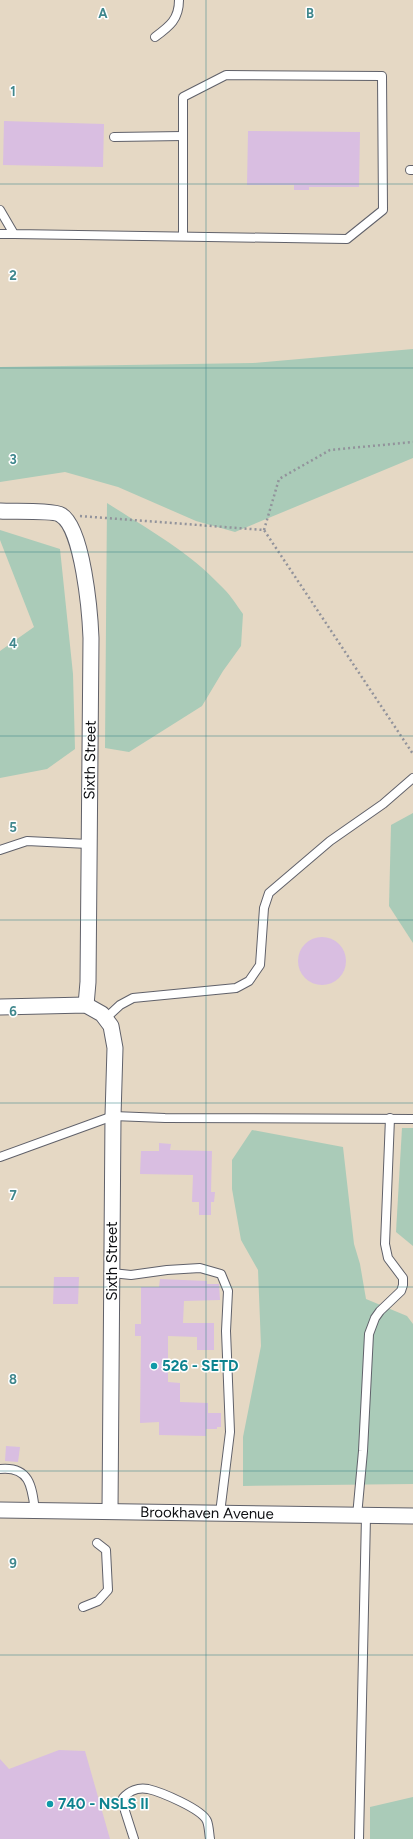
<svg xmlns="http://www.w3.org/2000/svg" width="413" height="1839" viewBox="0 0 413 1839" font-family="Figtree,sans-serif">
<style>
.commercial{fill:#e5d8c4}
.green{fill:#aacbb8}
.building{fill:#d9bee1}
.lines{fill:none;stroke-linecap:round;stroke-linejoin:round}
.service-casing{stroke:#60616a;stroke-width:10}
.minor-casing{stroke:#60616a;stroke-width:17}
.path{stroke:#92939b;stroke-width:2.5;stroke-dasharray:2 3;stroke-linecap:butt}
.service{stroke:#fff;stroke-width:8}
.minor{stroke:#fff;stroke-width:15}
.grid{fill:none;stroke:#3f878d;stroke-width:1;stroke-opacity:0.55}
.culture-dot{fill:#0f9aa8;stroke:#fff;stroke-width:1.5}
.labels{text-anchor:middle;stroke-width:3;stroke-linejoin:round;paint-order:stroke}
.street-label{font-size:15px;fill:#0c0d10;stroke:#fff}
.culture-label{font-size:15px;font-weight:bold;fill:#0d838f;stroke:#fff;text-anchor:start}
.grid-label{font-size:13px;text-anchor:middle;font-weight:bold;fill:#3f878d;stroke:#fff;stroke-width:3;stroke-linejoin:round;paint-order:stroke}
</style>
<rect width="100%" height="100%" fill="#e1e3ed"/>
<!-- commercial -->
<rect class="commercial" x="0" y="0" width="413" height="1839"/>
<!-- green -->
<g class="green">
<polygon points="413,349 413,458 235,532 196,521 118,487 65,472 0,482 0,367 253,363"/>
<path d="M107 503C146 528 188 551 220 585 229 593 236 604 243 614L241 646 223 671 202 706 129 752 105 748Z"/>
<polygon points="0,530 60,549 73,674 75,749 47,769 0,778 0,651 34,627 0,540"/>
<polygon points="413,813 413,943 389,906 391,825"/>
<polygon points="402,1128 413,1128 413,1246 396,1232"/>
<polygon points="252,1130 343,1147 354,1244 360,1264 366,1299 407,1316 413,1324 413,1484 243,1486 243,1437 261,1346 258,1270 241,1240 232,1189 232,1160"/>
<polygon points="413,1797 413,1839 370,1839 370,1807"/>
</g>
<!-- building -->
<g class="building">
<polygon points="4,121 104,124 103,167 3,165"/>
<polygon points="248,131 360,132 359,187 309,187 309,190 294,190 294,185 247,185"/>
<circle cx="322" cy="961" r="24"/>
<polygon points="159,1143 171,1144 170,1150 212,1151 211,1192 215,1192 214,1202 211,1202 211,1215 199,1215 199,1202 192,1202 193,1175 140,1174 141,1151 159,1151"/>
<polygon points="54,1277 79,1277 78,1304 53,1304"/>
<polygon points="160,1279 207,1281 207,1284 219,1284 220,1300 184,1301 183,1323 214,1323 214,1350 197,1350 197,1337 168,1336 168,1382 180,1383 180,1402 208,1403 208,1413 221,1413 221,1427 217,1427 217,1429 206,1429 206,1436 159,1435 159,1422 140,1423 141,1336 135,1336 135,1324 141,1324 141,1287 159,1287"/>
<polygon points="6,1446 20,1447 18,1462 5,1461"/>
<polygon points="59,1750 85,1751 110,1839 0,1839 0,1759 9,1769"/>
</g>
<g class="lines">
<defs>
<g id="service">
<path d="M155 37C170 26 179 19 179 0"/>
<polyline points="114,137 183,136"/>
<polyline points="410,170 413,170"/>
<polyline points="0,210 14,234 347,239 383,210 382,76 226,75 183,97 183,236"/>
<polyline points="0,234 14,234"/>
<polyline points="0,850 27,841 88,844"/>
<polyline points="105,1019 120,1005 133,998 236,988 249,981 260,965 264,908 269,893 330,841 383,804 413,778"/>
<polyline points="0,1157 113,1116 165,1118 413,1119"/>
<polyline points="112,1273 131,1275 167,1270 200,1268 221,1274 228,1291 226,1331 230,1432 220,1513"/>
<path d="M0 1469C30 1466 32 1487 35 1511"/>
<polyline points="357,1516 363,1451 369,1334 375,1318 380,1311 401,1291 403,1285 403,1278 388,1258 385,1244 390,1118"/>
<polyline points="83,1607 98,1601 108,1590 106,1550 97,1543"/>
<path d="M134 1839 125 1811 123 1798C129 1791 138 1787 148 1789 161 1792 202 1809 207 1821 209 1826 209 1833 210 1839"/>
<polyline points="359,1839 366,1516"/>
</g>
<g id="minor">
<path d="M0 511C11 512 54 510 61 515 83 528 90 613 91 638L88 982 86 1005"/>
<polyline points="0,1007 86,1005 102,1014 111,1026 115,1048 113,1116 110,1511"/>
<path id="s1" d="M0 1510 413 1516"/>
</g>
</defs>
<!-- service casing -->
<use href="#service" class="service-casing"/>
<!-- minor casing -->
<use href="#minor" class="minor-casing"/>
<!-- path -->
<g class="path">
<polyline points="80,516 264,530 413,754"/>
<polyline points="264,530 279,479 330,450 413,442"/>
</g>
<!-- service -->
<use href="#service" class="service"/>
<!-- minor -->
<use href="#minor" class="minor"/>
</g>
<!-- grid -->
<path class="grid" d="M206 0V1839M0 184H413M0 368H413M0 552H413M0 736H413M0 920H413M0 1103H413M0 1287H413M0 1471H413M0 1655H413"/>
<!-- markers -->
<g class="culture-dot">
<circle cx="154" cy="1366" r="4"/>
<circle cx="50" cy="1804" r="4"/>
</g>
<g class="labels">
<!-- street labels -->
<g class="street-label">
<text transform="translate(90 760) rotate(-89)" y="5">Sixth Street</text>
<text transform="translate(112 1261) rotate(-90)" y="5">Sixth Street</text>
<text dy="5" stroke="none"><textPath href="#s1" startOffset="207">Brookhaven Avenue</textPath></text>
</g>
<!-- culture labels -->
<g class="culture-label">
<text x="162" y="1371">526 - SETD</text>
<text x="58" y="1809">740 - NSLS II</text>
</g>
</g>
<g class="grid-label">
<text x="103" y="18">A</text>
<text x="310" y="18">B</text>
<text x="13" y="96">1</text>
<text x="13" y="280">2</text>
<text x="13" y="464">3</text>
<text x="13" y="648">4</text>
<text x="13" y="832">5</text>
<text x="13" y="1016">6</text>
<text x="13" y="1200">7</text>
<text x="13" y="1384">8</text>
<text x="13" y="1568">9</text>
</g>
</svg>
